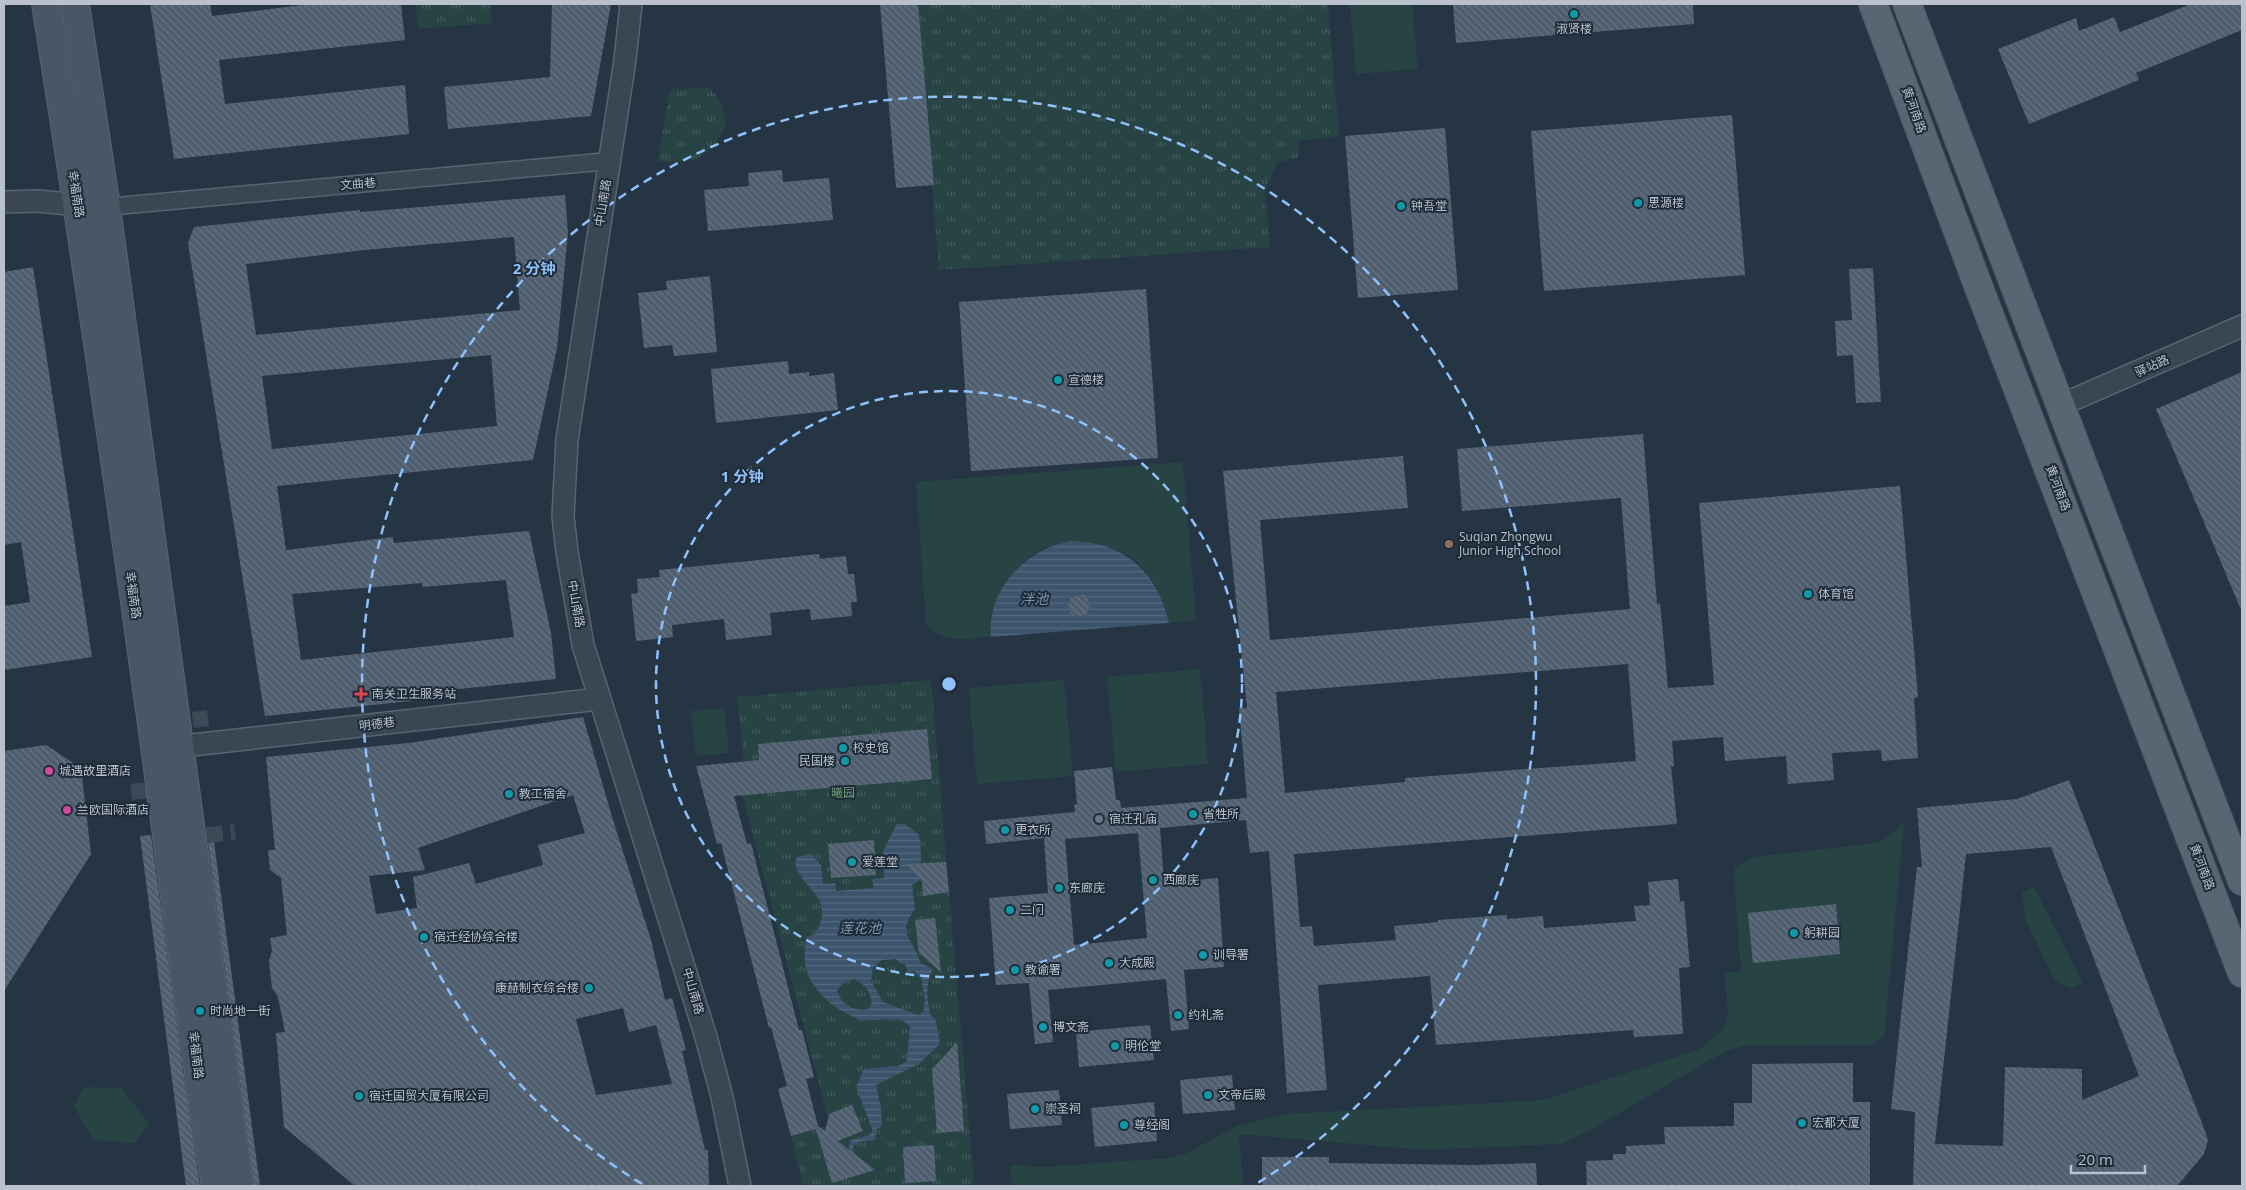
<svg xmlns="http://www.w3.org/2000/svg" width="2246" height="1190" viewBox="0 0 2246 1190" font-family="'Open Sans','Noto Sans SC',sans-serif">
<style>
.green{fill:#284344}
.park{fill:url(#park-tufts)}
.water{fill:url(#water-rules);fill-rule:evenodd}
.building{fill:url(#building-back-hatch);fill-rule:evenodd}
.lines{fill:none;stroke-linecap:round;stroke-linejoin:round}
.pedestrian-tunnel{stroke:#3c4a58;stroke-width:16;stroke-dasharray:16 8;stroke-linecap:butt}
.pedestrian-casing{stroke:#596470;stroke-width:19}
.minor-casing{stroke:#596470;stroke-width:24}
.secondary-casing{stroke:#596470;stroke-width:30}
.primary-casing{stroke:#47525f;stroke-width:30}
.pedestrian{stroke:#3a4652;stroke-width:16}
.minor{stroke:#3a4652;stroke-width:21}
.secondary{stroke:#485665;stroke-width:28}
.primary{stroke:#596572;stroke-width:28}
.ring{fill:none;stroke:#8fc1fa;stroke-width:2.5;stroke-dasharray:9 6}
.culture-dot{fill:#0f9aa8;stroke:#1f2b38;stroke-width:2}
.education-dot{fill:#8d6e63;stroke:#1f2b38;stroke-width:2}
.health-dot{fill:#e0444e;stroke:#1f2b38;stroke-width:2}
.hotel-dot{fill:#d1479c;stroke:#1f2b38;stroke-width:2}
.worship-dot{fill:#6b7280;stroke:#1f2b38;stroke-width:2}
.labels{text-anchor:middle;stroke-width:4;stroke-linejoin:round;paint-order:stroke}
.poi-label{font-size:12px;fill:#b8c1cc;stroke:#1f2b38;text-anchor:start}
.street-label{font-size:12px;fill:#b8c1cc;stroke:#1f2b38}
.park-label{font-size:12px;fill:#6e9e75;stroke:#1f2b38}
.water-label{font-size:14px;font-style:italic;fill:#7794af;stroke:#1f2b38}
.centre{fill:#8fc1fa;stroke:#1f2b38;stroke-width:2.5}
.ring-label{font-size:15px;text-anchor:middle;font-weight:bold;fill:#8fc1fa;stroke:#1f2b38;stroke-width:4;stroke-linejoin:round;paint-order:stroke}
</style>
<defs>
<pattern id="park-tufts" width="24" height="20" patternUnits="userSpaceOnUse" patternTransform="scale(1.25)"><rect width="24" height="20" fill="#284344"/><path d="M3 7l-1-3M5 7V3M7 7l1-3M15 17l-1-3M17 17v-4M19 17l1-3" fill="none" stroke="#455c5e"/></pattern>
<pattern id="water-rules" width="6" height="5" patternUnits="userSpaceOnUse" patternTransform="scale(1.25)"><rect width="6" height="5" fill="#3b546c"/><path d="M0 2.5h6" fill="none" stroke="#556b80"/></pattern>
<pattern id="building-back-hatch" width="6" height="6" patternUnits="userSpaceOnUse" patternTransform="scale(1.25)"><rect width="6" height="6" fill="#4f5e6e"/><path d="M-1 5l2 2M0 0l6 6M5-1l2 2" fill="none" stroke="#667382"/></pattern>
</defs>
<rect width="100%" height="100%" fill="#263543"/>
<!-- green -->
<g class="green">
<polygon points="1350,4 1412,4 1418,69 1356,74"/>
<path d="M1183 462 1196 621 1169 623C1163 595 1145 558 1114 549 1106 547 1096 547 1088 546 1079 545 1066 542 1057 544 1017 555 988 596 991 637 968 638 942 645 926 623L916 482Z"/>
<polygon points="1200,669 1208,764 1116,772 1107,677"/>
<polygon points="1064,680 1073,776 977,784 969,688"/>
<polygon points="724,708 729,753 696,756 691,711"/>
<polygon points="1904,822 1884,1037 1871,1045 1743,1046 1722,1053 1592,1129 1561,1144 1424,1150 1239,1134 1243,1186 1012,1185 1010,1165 1044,1167 1169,1158 1187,1153 1237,1126 1285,1114 1532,1101 1547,1099 1700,1049 1724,1028 1728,1014 1725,973 1741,971 1734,877 1735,868 1754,857 1877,843 1887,838"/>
<polygon points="2034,887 2083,983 2071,988 2055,981 2025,919 2022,893"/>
<polygon points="83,1087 121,1088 149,1123 135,1143 93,1140 74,1106"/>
</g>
<!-- park -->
<g class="park">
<polygon points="416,4 490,4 492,23 418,29"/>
<polygon points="917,4 1328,4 1339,136 1298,141 1299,157 1277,163 1265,191 1270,247 939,270"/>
<path d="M710 88C718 98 724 106 725 119 726 135 708 155 693 160 681 163 670 162 658 161L669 93 674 89Z"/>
<polygon points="931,680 974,1185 803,1186 791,1136 830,1125 739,782 746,781 737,697"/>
</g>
<!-- water -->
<g class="water">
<path d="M1071 541C1125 542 1157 571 1169 623L991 637C987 589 1025 549 1071 541ZM1085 594 1091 606 1085 616H1072L1067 606 1072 596Z"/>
<path d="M897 824H905L919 835 921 854 920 880 912 885 915 908C895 939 914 935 920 963L933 969C925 984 927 998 930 1015L936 1020 940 1044 919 1064 876 1085 881 1107 882 1126 876 1129 875 1140 861 1141 853 1146 854 1160 851 1161 849 1145 851 1140 869 1135 873 1131 856 1087 864 1069 898 1066 907 1061 910 1027C897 1011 878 1024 860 1019 835 1012 810 989 805 964 804 955 806 945 806 937L816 934C835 894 804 894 795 863L797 857 811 854 821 865 823 884 835 883 836 891 873 888V879L884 878 883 851ZM896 959 900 963 905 964 908 972 915 971 918 977H921L925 1001 923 1012 918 1015 883 1002 871 981 873 968 882 960ZM854 979C866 986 869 988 872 1003L868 1009C853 1012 842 1005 837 991L843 982Z"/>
</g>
<!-- building -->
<g class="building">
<polygon points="150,4 210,4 212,16 311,4 401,4 405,40 219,60 225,104 405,85 409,134 174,159"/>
<polygon points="552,4 611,4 591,116 448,129 444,87 550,77"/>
<polygon points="880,4 918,4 934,185 896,188"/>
<polygon points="1453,4 1693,4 1694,24 1456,43"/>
<polygon points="2191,4 2242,4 2242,30 2136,73 2139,80 2029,124 1998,49 2076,18 2079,31 2114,17 2120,32"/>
<polygon points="1732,115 1745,275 1544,291 1531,131"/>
<polygon points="1445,128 1458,290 1358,298 1345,136"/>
<polygon points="782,170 783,182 829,178 833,220 708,231 704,190 749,186 748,173"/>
<path d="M565 195 568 233 557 348 533 460 277 486 286 550 393 537 394 543 529 531 551 633 556 679 410 694 411 701 265 716 188 243 194 227 360 210V212ZM514 237 520 310 256 335 246 264 364 250ZM491 355 497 426 272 449 262 376ZM506 580 514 637 301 660 292 594 422 583V587Z"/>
<polygon points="33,267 92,657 4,670 4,606 30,602 21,542 4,545 4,272"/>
<polygon points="1873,268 1881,402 1856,403 1853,355 1837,356 1835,321 1852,320 1849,269"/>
<polygon points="710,276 717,352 674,356 672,345 644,348 638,293 667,290 666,281"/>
<polygon points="1146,289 1158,458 971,471 959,302"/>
<polygon points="788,361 789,374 809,372 809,376 834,373 838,410 716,423 711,369"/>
<polygon points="2242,372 2242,612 2156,409"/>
<path d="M1643 434 1657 604 1660 603 1668 688 1714 685 1699 503 1900 486 1918 697 1914 698 1918 758 1882 761 1881 750 1832 753 1834 780 1788 784 1786 756 1725 761 1723 737 1672 741 1674 766H1671L1677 824 1294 854 1300 927 1312 926 1314 946 1396 940 1394 926 1438 922V920L1507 915V919L1543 916 1544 928 1636 921 1634 906 1650 905 1648 882 1678 879 1680 902 1684 901 1690 967 1679 968 1683 1034 1634 1037 1633 1030 1436 1045 1430 976 1318 985 1327 1090 1287 1093 1269 851 1250 853 1246 820 1160 828 1164 883 1218 878 1224 967 1184 970 1189 1029 1171 1031 1166 979 1048 990 1053 1042 1035 1044 1029 983 996 985 989 898 1048 893 1044 838 986 844 984 821 1075 812 1074 805 1077 804 1074 771 1112 767 1116 800H1120L1121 808 1247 798 1239 708H1247L1223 471 1403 456 1408 508 1260 520 1270 640 1630 609 1621 498 1462 511 1457 449ZM1628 664 1636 761 1405 778V782L1285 793 1276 692ZM1138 833 1147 938 1074 945 1065 839Z"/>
<polygon points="819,554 820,559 846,556 848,574 854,574 857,602 851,602 852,616 811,620 810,609 770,613 772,635 726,640 724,619 672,625 673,637 636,641 631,594 638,593 637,579 660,577 659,570"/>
<polygon points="1085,594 1091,606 1085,616 1072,616 1067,606 1072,596"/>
<path d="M583 717 613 820 651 940 665 1000 672 998 686 1050 682 1051 705 1150H708L709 1186H355L284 1127 276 1033 285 1032 278 997 272 988 269 961 272 951 270 938 287 935 281 878 270 870 268 850H275L266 757 408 743ZM573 795 585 833 538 845 543 865 476 884 469 863 413 877 417 908 376 914 369 876 425 870 418 848ZM623 1008 629 1032 656 1025 672 1084 596 1095 576 1019Z"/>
<polygon points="927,729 932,779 734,796 747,844 751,843 799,1030 802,1030 814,1077 806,1079 818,1126 825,1131 829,1114 852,1105 863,1131 838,1141 875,1170 832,1183 816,1129 791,1136 778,1089 787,1086 771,1027 769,1028 721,843 717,844 696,766 759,760 758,744"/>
<polygon points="46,745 81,768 91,854 4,991 4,751"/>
<path d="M2069 780 2202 1123 2208 1140 2204 1154 2177 1186H1913L1915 1112 1891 1109 1917 867H1922L1917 808 2017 799ZM2051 847 2139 1076 2082 1100V1069L2005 1067 2003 1146 1935 1144 1966 854Z"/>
<polygon points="212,827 245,1074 260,1186 254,1186 206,828"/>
<polygon points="151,835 182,1062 200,1186 186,1186 140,836"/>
<polygon points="874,840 876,875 831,878 828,844"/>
<polygon points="946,862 949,892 923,896 922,881 905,864"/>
<polygon points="1836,904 1840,954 1753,963 1748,913"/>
<polygon points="935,918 941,972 919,953 915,920"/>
<polygon points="1150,1025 1154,1060 1079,1067 1076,1032"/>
<polygon points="957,1042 964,1131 937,1133 932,1069"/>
<polygon points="1853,1063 1853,1102 1870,1102 1870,1186 1587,1186 1586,1161 1613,1160 1613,1154 1626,1154 1626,1146 1665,1144 1664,1127 1734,1126 1734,1103 1752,1103 1752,1064"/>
<polygon points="1232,1075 1235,1110 1183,1114 1180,1080"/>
<polygon points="1059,1090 1062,1125 1010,1129 1007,1094"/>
<polygon points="1154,1102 1157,1141 1095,1147 1091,1108"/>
<polygon points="934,1145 936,1181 905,1183 903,1147"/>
<polygon points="1262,1157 1329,1157 1329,1163 1475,1165 1536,1163 1537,1186 1262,1186"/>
</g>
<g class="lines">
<!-- pedestrian-tunnel -->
<g class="pedestrian-tunnel">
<polyline points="169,723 208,718"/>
<polyline points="131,792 168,788"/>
<polyline points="183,838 235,832"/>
</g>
<defs>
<polyline id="pedestrian" points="106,207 610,161"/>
<g id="minor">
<polyline points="631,4 625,60 567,440 563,516 567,552 583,645 706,1037 722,1097 740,1186"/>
<polyline points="4,202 37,201 91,206"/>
<polyline points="2061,405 2242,326"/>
<polyline points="166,748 599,699"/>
</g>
<g id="secondary">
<path d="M46 4C82 229 115 455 146 681 170 849 189 1018 216 1186"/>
<polyline points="75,4 106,207 239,1186"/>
</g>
<g id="primary">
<polyline points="1873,4 1979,288 2242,973"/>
<polyline points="1907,4 2242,881"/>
</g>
</defs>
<!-- pedestrian casing -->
<use href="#pedestrian" class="pedestrian-casing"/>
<!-- minor casing -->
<use href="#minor" class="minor-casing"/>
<!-- secondary casing -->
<use href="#secondary" class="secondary-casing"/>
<!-- primary casing -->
<use href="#primary" class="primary-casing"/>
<!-- pedestrian -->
<use href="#pedestrian" class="pedestrian"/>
<!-- minor -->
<use href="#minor" class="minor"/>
<!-- secondary -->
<use href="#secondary" class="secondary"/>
<!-- primary -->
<use href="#primary" class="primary"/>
</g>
<!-- distance rings -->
<g class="ring">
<circle cx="949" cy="684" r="293"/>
<path d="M642 1184A587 587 0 1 1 1256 1184"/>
</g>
<!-- markers -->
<g class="culture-dot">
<circle cx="1574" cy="14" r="5"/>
<circle cx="1638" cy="203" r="5"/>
<circle cx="1401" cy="206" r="5"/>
<circle cx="1058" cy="380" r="5"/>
<circle cx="1808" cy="594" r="5"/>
<circle cx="843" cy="748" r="5"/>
<circle cx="845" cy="761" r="5"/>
<circle cx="509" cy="794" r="5"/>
<circle cx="1193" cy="814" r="5"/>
<circle cx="1005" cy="830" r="5"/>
<circle cx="852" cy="862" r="5"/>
<circle cx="1153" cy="880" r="5"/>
<circle cx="1059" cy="888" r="5"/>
<circle cx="1010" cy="910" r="5"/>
<circle cx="1794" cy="933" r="5"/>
<circle cx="424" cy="937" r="5"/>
<circle cx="1203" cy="955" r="5"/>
<circle cx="1109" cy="963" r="5"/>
<circle cx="1015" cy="970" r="5"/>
<circle cx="589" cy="988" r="5"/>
<circle cx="200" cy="1011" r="5"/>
<circle cx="1178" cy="1015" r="5"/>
<circle cx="1043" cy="1027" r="5"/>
<circle cx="1115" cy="1046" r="5"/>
<circle cx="1208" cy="1095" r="5"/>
<circle cx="359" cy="1096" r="5"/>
<circle cx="1035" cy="1109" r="5"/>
<circle cx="1802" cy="1123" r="5"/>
<circle cx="1124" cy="1125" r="5"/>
</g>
<circle class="education-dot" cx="1449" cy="544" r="5"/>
<path class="health-dot" d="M358.5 686.5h5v5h5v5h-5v5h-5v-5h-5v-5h5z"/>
<g class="hotel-dot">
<circle cx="49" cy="771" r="5"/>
<circle cx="67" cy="810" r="5"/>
</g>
<circle class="worship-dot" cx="1099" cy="819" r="5"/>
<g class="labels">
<!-- poi labels -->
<g class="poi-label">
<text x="1574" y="33" text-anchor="middle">淑贤楼</text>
<text x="1648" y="207">思源楼</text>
<text x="1411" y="210">钟吾堂</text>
<text x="1068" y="384">宣德楼</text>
<text x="1459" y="541">Suqian Zhongwu<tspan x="1459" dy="14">Junior High School</tspan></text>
<text x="1818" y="598">体育馆</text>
<text x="372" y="698">南关卫生服务站</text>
<text x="853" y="752">校史馆</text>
<text x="835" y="765" text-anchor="end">民国楼</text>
<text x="59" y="775">城遇故里酒店</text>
<text x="519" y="798">教工宿舍</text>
<text x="77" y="814">兰欧国际酒店</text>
<text x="1203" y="818">省牲所</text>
<text x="1109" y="823">宿迁孔庙</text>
<text x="1015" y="834">更衣所</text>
<text x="862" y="866">爱莲堂</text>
<text x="1163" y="884">西廊庑</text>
<text x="1069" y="892">东廊庑</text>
<text x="1020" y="914">二门</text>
<text x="1804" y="937">躬耕园</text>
<text x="434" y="941">宿迁经协综合楼</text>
<text x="1213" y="959">训导署</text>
<text x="1119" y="967">大成殿</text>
<text x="1025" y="974">教谕署</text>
<text x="579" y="992" text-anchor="end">康赫制衣综合楼</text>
<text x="210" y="1015">时尚地一街</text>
<text x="1188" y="1019">约礼斋</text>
<text x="1053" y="1031">博文斋</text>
<text x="1125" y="1050">明伦堂</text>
<text x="1218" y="1099">文帝后殿</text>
<text x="369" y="1100">宿迁国贸大厦有限公司</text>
<text x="1045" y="1113">崇圣祠</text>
<text x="1812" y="1127">宏都大厦</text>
<text x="1134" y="1129">尊经阁</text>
</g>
<!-- street labels -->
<g class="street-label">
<text transform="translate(1914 110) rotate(70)" y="4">黄河南路</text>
<text transform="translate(358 184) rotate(-5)" y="4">文曲巷</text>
<text transform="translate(76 194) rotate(81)" y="4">幸福南路</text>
<text transform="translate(603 203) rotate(-81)" y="4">中山南路</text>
<text transform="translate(2152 366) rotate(-24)" y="4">驿站路</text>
<text transform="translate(2058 488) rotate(69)" y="4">黄河南路</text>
<text transform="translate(133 595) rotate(82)" y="4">幸福南路</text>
<text transform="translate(576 604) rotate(80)" y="4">中山南路</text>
<text transform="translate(377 724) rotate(-7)" y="4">明德巷</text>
<text transform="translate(2202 867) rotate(69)" y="4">黄河南路</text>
<text transform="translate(693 991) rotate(74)" y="4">中山南路</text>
<text transform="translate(196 1055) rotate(83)" y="4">幸福南路</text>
</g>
<!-- park labels -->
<g class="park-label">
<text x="843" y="797">曦园</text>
</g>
<!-- water labels -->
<g class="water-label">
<text x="1034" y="604">泮池</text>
<text x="860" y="933">莲花池</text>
</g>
</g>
<circle cx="949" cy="684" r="8" class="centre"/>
<g class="ring-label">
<text x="534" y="274">2 分钟</text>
<text x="742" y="482">1 分钟</text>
</g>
<!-- border -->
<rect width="2246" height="1190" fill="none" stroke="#b8c1cc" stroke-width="10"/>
<!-- scale -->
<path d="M2071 1165v8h74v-8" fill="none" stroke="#b8c1cc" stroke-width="2.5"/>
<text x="2078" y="1165" font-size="15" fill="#b8c1cc" stroke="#1f2b38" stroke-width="4" paint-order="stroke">20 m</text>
</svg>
